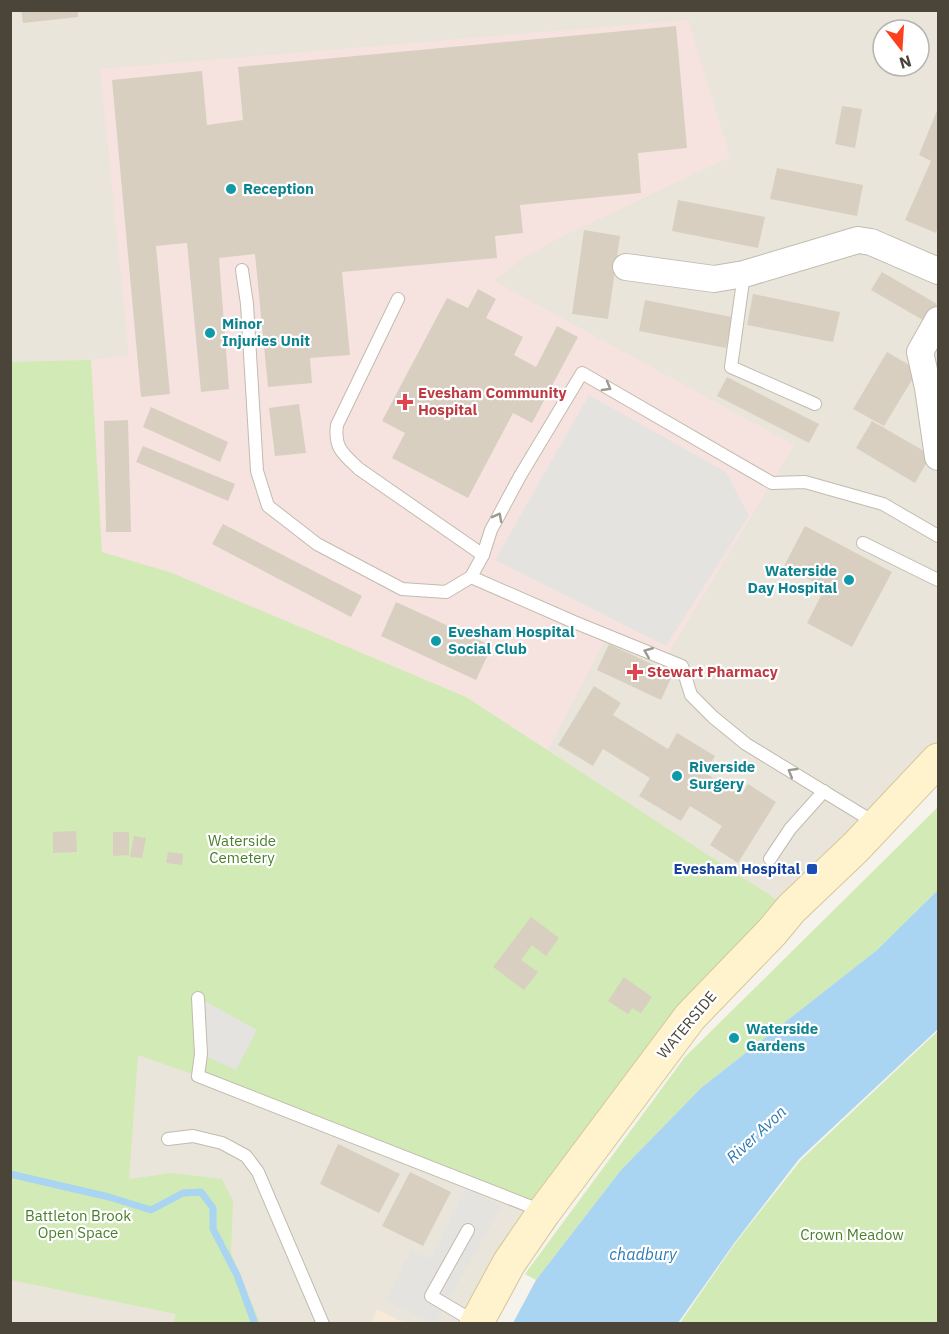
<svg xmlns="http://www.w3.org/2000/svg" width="949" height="1334" viewBox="0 0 949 1334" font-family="'IBM Plex Sans',sans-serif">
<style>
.residential{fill:#eae5da;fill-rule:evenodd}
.commercial{fill:#f7ead8}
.medical{fill:#f6e3e0}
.green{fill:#d2eab5}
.parking{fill:#e5e3e0}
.water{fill:#a9d4f2}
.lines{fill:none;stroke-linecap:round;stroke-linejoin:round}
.stream{stroke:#a9d4f2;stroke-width:7}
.building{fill:#d8cfc1}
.lane-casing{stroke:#c2bbae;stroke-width:14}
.street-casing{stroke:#c2bbae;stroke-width:28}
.secondary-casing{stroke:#d6c79b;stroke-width:35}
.lane{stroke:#fff;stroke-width:12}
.street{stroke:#fff;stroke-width:26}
.secondary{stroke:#fff3cd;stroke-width:33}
.oneway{stroke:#9c9892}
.culture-dot{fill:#0f9aa8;stroke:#fff;stroke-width:2}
.health-dot{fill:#e0444e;stroke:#fff;stroke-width:2}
.transit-dot{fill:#1a4fb4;stroke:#fff;stroke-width:2}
.labels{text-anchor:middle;stroke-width:4.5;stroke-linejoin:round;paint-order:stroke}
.culture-label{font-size:15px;font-weight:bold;fill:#0d838f;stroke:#fff;text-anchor:start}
.health-label{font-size:15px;font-weight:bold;fill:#be3a42;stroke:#fff;text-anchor:start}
.park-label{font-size:15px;fill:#4a7f2a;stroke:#fff}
.transit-label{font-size:15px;font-weight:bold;fill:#164399;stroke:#fff;text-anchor:end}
.street-label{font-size:15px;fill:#4b4439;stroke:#fff}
.water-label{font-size:16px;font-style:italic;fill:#2e7ab2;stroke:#fff}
</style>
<rect width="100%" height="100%" fill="#f6f3ec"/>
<!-- residential -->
<path class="residential" d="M10 11H938V760L791 909 476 1323H11ZM883 30H919V66H883Z"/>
<!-- commercial -->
<polygon class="commercial" points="377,1309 405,1323 371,1323"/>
<!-- medical -->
<polygon class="medical" points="688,20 730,157 559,238 523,258 494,281 794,445 663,662 606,638 548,750 466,697 172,573 102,552 91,360 129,355 100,69"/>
<!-- green -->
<g class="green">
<polygon points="91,360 102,552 172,573 466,697 791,909 544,1212 198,1076 138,1055 129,1179 172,1173 222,1179 233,1201 231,1253 260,1323 173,1323 176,1314 11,1280 10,362"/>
<polygon points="938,807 938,890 877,950 701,1088 621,1170 536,1280 525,1274 685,1057"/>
<polygon points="938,1031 938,1323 680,1323 736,1242 801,1160"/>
</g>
<!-- parking -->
<g class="parking">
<polygon points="589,395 726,472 749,516 666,646 495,560"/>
<polygon points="192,994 257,1030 236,1070 195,1051"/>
<polygon points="466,1187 501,1207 435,1323 432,1323 386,1300 411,1251 431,1258"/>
</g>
<!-- water -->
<polygon class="water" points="938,890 938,1029 799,1159 735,1242 678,1323 513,1323 536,1280 621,1170 701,1088 877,950"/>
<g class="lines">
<!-- stream -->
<polyline class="stream" points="10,1174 109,1197 151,1210 183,1193 201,1192 213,1208 213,1229 237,1275 255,1324"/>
</g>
<!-- building -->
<g class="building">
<polygon points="21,10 78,10 78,17 23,23"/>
<polygon points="676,26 687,148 638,153 641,193 520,205 523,233 495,236 497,258 342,272 350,355 310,358 312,383 268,387 255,254 219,258 229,389 201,392 187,243 156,246 170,394 141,397 112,80 202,71 207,125 243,120 238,67"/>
<polygon points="842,106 862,109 855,148 835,144"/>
<polygon points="938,108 938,226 936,233 905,220 931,161 919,155"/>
<polygon points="777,168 863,185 857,216 770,199"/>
<polygon points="678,200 765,217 758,248 672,231"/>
<polygon points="584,230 620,236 608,319 572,314"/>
<polygon points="882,272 937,304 926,322 871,290"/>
<polygon points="478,289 496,299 486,318 523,337 514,355 536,367 557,326 578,337 532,423 513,413 468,498 392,458 405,433 382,421 447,298 468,308"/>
<polygon points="753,294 840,312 833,342 747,325"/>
<polygon points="645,300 732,317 726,348 639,331"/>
<polygon points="887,352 918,370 884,426 853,409"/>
<polygon points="727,377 819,424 809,443 717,396"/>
<polygon points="299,404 306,453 275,456 269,408"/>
<polygon points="151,407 228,442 220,462 143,427"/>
<polygon points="128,420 131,532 106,532 104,421"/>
<polygon points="872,421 931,455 915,483 856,448"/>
<polygon points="143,446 235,484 228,501 136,462"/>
<polygon points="223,524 362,596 351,617 212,544"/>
<polygon points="805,526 892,572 852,647 807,623 825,588 784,566"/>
<polygon points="396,602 492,646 476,680 381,636"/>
<polygon points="609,644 673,674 661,700 597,670"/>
<polygon points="594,686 621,703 613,715 668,749 677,733 715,756 705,773 741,795 748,784 776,802 738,863 710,845 722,826 690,806 681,821 639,796 650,778 603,749 593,766 558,745"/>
<polygon points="76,831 77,852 53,853 53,832"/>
<polygon points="113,832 129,832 129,855 113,856"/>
<polygon points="134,836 146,838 142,858 130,857"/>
<polygon points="168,852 183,854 182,865 166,863"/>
<polygon points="531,917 559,938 546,956 532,945 521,960 538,972 524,990 493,967"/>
<polygon points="624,977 652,997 641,1013 632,1008 628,1014 608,1001"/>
<polygon points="338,1144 400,1174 379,1213 320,1184"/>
<polygon points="410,1172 451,1192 423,1246 382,1226"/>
</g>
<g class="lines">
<defs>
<g id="lane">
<polyline points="242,270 247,304 257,471 268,506 317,544 402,589 446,592 471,577"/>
<polyline points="744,274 731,367 815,404"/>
<path d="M398 299 337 425C334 448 343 454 359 469L483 555"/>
<polyline points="863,543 938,580"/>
<polyline points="877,824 746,744 713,717 691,695 682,666 574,622 471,577 483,555 491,530 520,476 582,373 772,483 805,482 883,504 938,536"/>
<polyline points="770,859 790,829 824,791"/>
<polyline points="198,998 201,1054 198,1076 542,1211"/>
<polyline points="168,1139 193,1136 222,1143 246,1156 258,1172 323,1324"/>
<polyline points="468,1230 431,1296 475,1322"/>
</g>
<g id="street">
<polyline points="626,267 714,279 744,274 858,240 871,242 938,271"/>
<polyline points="938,320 920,352 928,388 938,457"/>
</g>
<polyline id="secondary" points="476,1324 509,1263 544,1212 690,1017 772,932 791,909 856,847 938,760"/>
</defs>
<!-- lane casing -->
<use href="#lane" class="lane-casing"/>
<!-- street casing -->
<use href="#street" class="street-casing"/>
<!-- secondary casing -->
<use href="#secondary" class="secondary-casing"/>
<!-- lane -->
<use href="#lane" class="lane"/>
<!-- street -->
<use href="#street" class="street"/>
<!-- secondary -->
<use href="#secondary" class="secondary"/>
</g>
<!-- one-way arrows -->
<defs><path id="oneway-chevron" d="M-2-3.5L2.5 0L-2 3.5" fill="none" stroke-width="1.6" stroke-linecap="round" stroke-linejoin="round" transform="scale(1.5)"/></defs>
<g class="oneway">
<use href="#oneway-chevron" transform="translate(607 387) rotate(30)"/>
<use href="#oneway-chevron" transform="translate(498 517) rotate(-62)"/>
<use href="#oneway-chevron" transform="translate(648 652) rotate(-158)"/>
<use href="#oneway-chevron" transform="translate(792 772) rotate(-149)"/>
</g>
<!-- markers -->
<g class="culture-dot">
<circle cx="231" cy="189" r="6"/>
<circle cx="210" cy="333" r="6"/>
<circle cx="849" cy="580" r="6"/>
<circle cx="436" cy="641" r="6"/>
<circle cx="677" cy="776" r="6"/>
<circle cx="734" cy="1038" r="6"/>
</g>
<g class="health-dot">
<path d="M402 393h6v6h6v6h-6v6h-6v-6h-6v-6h6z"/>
<path d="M632 663h6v6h6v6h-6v6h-6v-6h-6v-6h6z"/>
</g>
<rect class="transit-dot" x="806" y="863" width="12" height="12" rx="3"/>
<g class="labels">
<!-- culture labels -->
<g class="culture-label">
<text x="243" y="194">Reception</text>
<text x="222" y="329">Minor<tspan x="222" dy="17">Injuries Unit</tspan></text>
<text x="837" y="576" text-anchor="end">Waterside<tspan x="837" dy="17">Day Hospital</tspan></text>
<text x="448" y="637">Evesham Hospital<tspan x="448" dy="17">Social Club</tspan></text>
<text x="689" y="772">Riverside<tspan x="689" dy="17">Surgery</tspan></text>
<text x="746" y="1034">Waterside<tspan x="746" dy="17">Gardens</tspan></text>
</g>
<!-- health labels -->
<g class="health-label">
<text x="418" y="398">Evesham Community<tspan x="418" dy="17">Hospital</tspan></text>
<text x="647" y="677">Stewart Pharmacy</text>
</g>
<!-- park labels -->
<g class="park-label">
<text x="242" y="846">Waterside<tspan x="242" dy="17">Cemetery</tspan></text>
<text x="78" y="1221">Battleton Brook<tspan x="78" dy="17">Open Space</tspan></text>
<text x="852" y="1240">Crown Meadow</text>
</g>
<!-- transit labels -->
<g class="transit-label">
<text x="800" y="874">Evesham Hospital</text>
</g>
<!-- street labels -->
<g class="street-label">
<text transform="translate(687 1025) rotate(-50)" y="5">WATERSIDE</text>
</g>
<!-- water labels -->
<g class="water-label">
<text transform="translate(756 1134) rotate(-43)" y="6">River Avon</text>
<text x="643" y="1260">chadbury</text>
</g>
</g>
<!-- border -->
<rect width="949" height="1334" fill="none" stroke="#4b4439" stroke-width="24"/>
<!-- north arrow -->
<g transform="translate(901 48) rotate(163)"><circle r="28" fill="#ffffff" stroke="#b7b4b0" stroke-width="1.5"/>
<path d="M0-4.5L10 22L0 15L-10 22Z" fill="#fc3f1d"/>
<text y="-9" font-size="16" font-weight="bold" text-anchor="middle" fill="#4b4439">N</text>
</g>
</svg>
